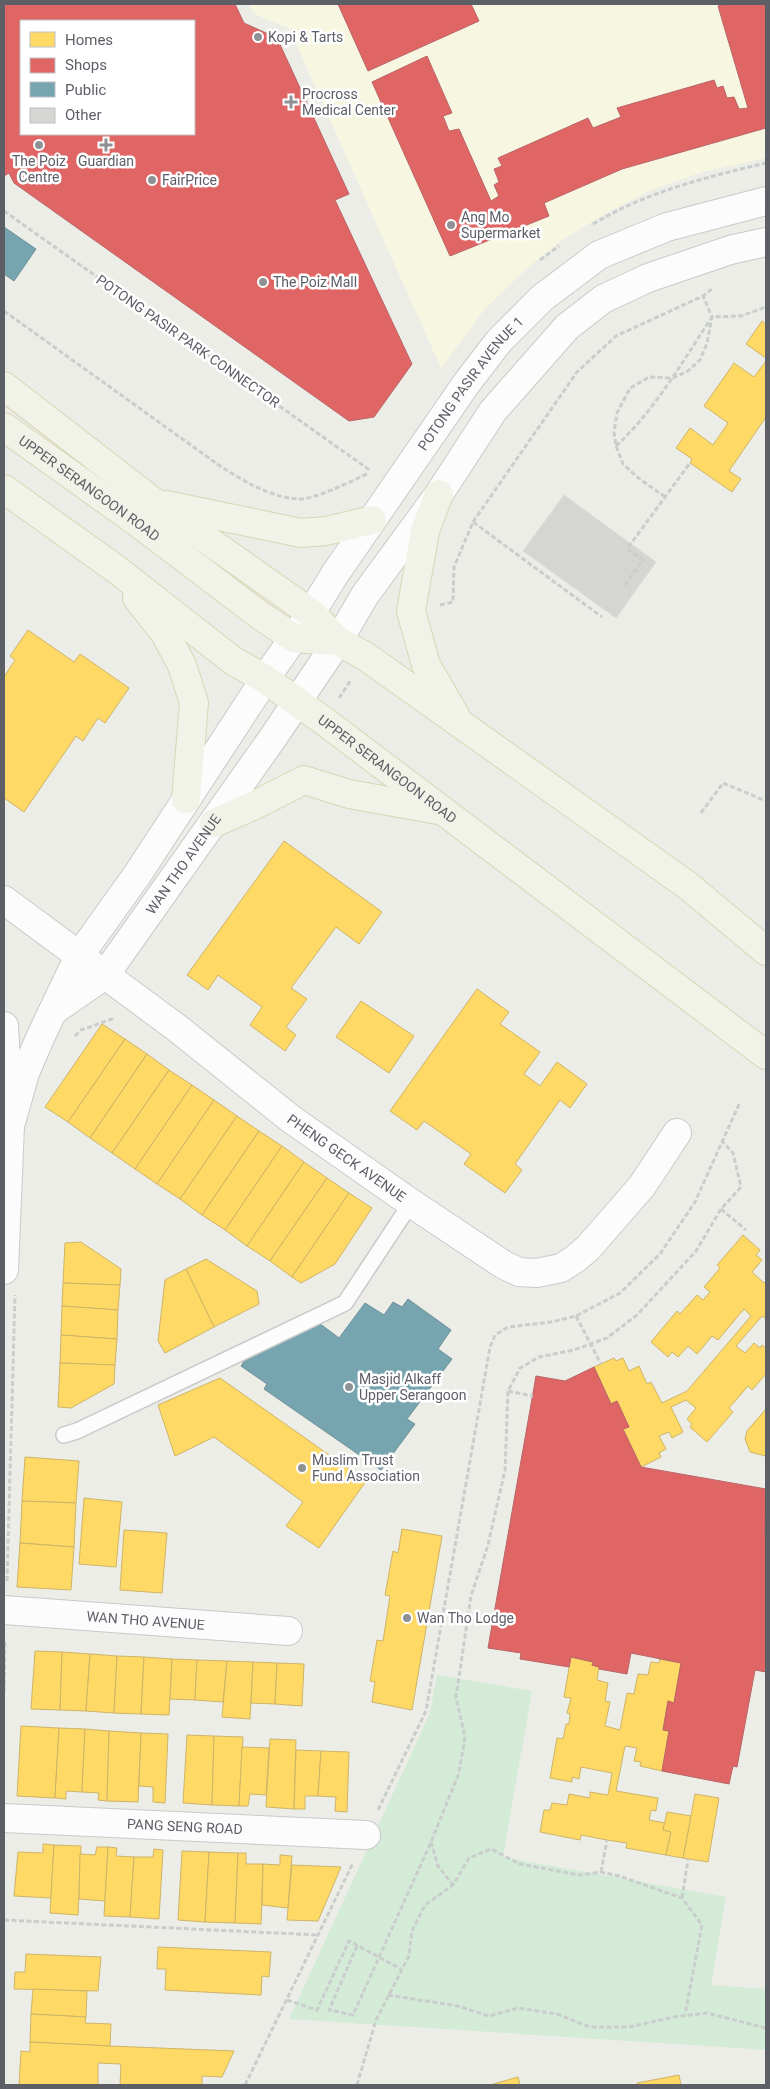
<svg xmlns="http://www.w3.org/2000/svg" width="770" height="2089" viewBox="0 0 770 2089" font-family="Roboto,sans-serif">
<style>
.commercial{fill:#f7f7e1}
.green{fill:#d4ebd8}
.homes{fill:#ffd966;stroke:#ceb466}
.shops{fill:#e06666;stroke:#b96466;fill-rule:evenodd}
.public{fill:#76a5af;stroke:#6e9099}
.building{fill:#d5d5d2;stroke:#dddcd7}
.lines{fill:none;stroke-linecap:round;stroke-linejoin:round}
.service-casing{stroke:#c9c9c9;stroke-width:18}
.minor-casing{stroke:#c9c9c9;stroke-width:30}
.primary-casing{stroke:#d7d6b4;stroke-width:30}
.path{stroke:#c9cecc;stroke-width:3;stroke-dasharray:5 2.5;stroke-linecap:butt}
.service{stroke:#fcfcfc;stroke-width:15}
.minor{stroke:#fcfcfc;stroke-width:28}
.primary{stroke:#f2f3e8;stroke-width:28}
.poi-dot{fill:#8f9194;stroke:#fff;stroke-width:2}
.labels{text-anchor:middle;stroke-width:5;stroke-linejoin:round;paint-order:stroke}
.poi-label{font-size:14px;fill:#5d5f67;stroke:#fff;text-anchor:start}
.street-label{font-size:14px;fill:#5d5f67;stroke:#fff}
</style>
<rect width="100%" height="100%" fill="#edede8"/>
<!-- commercial -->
<polygon class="commercial" points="249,4 766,4 766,158 702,172 651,190 608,212 562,240 525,270 484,310 441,368 289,28 254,14"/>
<!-- green -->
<polygon class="green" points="437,1675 532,1691 503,1857 726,1897 711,1985 766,1989 766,2050 289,2019 430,1713"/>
<!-- homes -->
<g class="homes">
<polygon points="4,4 26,4 34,21 21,21 21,71 11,76 4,59"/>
<polygon points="174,4 192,4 206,34 194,40 194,21 122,21 153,7 156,12"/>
<polygon points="194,56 206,84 194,90"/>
<polygon points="253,57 275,105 286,100 309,150 298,155 318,199 278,217 256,168 240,175 221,132 236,125 214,74"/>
<polygon points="69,134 99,134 74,145"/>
<polygon points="291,217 323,239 310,257 321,266 333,249 368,274 302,367 268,343 282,323 270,314 256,334 224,311"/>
<polygon points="762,321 766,324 766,358 746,344"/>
<polygon points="766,361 766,417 729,471 741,479 732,492 690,463 692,459 676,448 690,428 713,445 728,423 704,406 734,363 754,377"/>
<polygon points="28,630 74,662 80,654 129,688 105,723 98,718 83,741 76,736 24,812 4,798 4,677 15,660 10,656"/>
<polygon points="284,841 382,912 359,944 336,927 291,988 307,999 286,1027 296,1035 285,1051 250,1025 262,1007 218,975 208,990 187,975"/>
<polygon points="477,989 509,1012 500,1024 540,1052 524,1074 540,1086 557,1062 587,1084 570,1108 560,1100 515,1164 522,1170 505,1193 464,1164 471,1154 424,1121 417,1130 390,1111"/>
<polygon points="361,1001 414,1036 389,1073 336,1037"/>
<polygon points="102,1024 125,1039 68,1122 45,1107"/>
<polygon points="125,1039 147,1054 90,1138 68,1122"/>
<polygon points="147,1054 169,1070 112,1153 90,1138"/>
<polygon points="169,1070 192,1085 135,1169 112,1153"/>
<polygon points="192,1085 214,1100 157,1184 135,1169"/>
<polygon points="214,1100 237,1116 180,1199 157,1184"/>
<polygon points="237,1116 259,1131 202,1215 180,1199"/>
<polygon points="259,1131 282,1146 225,1230 202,1215"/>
<polygon points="282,1146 304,1162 247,1246 225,1230"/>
<polygon points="304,1162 327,1178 270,1261 247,1246"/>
<polygon points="327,1178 349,1193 292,1277 270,1261"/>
<polygon points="349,1193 372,1208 335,1264 301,1283 292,1277"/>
<polygon points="743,1235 760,1250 756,1255 762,1260 752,1272 764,1283 766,1281 766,1319 762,1316 736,1346 745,1353 754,1343 760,1348 762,1345 766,1348 766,1374 752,1390 748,1386 729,1408 733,1412 707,1442 690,1427 692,1424 687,1419 696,1408 686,1400 671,1407 683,1432 672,1438 669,1432 659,1436 666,1449 659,1453 661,1457 641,1467 623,1429 629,1427 617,1401 611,1404 594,1367 614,1358 616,1361 623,1358 629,1371 639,1366 647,1384 651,1382 662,1403 687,1391 751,1316 744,1309 718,1340 712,1336 697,1354 688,1346 678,1357 672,1352 668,1357 651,1342 677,1311 680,1314 697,1295 703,1300 710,1292 704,1287 720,1268 717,1265"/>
<polygon points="81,1242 121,1269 120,1285 63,1283 65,1243"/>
<polygon points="206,1259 257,1291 259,1304 214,1327 186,1269"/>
<polygon points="186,1269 214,1327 165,1353 158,1341 165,1280"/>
<polygon points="63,1283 120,1285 118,1310 62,1306"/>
<polygon points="62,1306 118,1310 117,1339 61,1335"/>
<polygon points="61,1335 117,1339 115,1365 60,1363"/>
<polygon points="60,1363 115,1365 114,1384 71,1408 58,1407"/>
<polygon points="220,1378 366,1481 319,1548 286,1526 303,1502 214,1437 175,1456 158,1405"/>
<polygon points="766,1409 766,1456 750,1452 745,1439 747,1431"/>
<polygon points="25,1457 79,1461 76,1503 22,1501"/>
<polygon points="84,1498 122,1502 116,1567 79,1564"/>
<polygon points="22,1501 76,1503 74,1547 20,1543"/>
<polygon points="402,1529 442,1536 412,1710 372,1702 375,1682 370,1681 377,1640 383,1641 390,1596 385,1595 393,1551 398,1553"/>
<polygon points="124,1530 167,1533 162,1593 120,1590"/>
<polygon points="20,1543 74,1547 71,1590 17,1587"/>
<polygon points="35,1651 62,1652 60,1710 31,1709"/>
<polygon points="62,1652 90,1654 86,1711 60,1710"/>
<polygon points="90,1654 117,1656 114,1713 86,1711"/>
<polygon points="117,1656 144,1657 141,1714 114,1713"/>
<polygon points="144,1657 172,1659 169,1715 141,1714"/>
<polygon points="571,1657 593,1662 592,1665 599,1667 597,1680 608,1683 605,1701 610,1702 605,1726 620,1730 627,1693 634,1694 638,1674 648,1675 651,1662 659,1663 660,1659 681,1663 674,1703 668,1701 663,1730 669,1731 662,1771 640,1766 641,1762 634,1761 637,1748 625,1746 616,1791 658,1798 656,1811 651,1810 649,1820 665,1823 663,1830 671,1832 666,1855 626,1848 627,1843 607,1840 581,1835 580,1840 540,1832 544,1810 550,1810 552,1803 567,1805 569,1794 590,1798 590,1792 608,1795 612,1773 581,1767 579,1779 572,1777 572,1782 550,1778 557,1738 563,1739 566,1724 569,1724 570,1714 567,1713 571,1698 564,1697"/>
<polygon points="172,1659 197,1660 195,1700 170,1699"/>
<polygon points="197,1660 227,1661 223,1702 195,1700"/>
<polygon points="227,1661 253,1662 250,1719 222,1717"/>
<polygon points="253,1662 277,1663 275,1704 251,1703"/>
<polygon points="277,1663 304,1664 302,1706 275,1704"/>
<polygon points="21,1726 59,1728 55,1798 17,1796"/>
<polygon points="59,1728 85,1729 82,1792 66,1791 66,1799 55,1798"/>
<polygon points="85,1729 109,1731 107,1801 98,1800 99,1793 82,1792"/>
<polygon points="109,1731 141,1733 138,1802 107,1801"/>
<polygon points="141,1733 168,1734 165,1803 153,1802 153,1787 139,1786"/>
<polygon points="187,1735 214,1736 212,1805 183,1803"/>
<polygon points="214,1736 243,1737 239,1806 212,1805"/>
<polygon points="270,1739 296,1740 294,1809 266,1807"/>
<polygon points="242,1747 269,1748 266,1795 250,1794 248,1806 239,1806"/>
<polygon points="296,1750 321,1751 318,1796 305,1796 305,1809 294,1809"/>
<polygon points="321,1751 349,1752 347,1812 335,1811 336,1797 318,1796"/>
<polygon points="695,1794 719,1798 708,1862 683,1858"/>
<polygon points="667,1812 691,1816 683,1858 666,1855 671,1832 663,1830"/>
<polygon points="43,1844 54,1845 51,1898 14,1896 18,1852 43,1853"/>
<polygon points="54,1845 81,1846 78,1915 50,1913"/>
<polygon points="97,1847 108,1847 105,1901 79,1899 80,1854 95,1855"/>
<polygon points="108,1847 117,1848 116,1856 134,1857 130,1917 104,1916"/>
<polygon points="154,1849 163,1850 159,1919 130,1917 134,1857 153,1857"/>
<polygon points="182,1851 209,1852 205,1922 178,1920"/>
<polygon points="209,1852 238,1853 235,1923 205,1922"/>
<polygon points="238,1853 246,1853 246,1864 263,1864 261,1924 235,1923"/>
<polygon points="280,1855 292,1856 288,1908 262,1905 263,1864 280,1865"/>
<polygon points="292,1865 341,1867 318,1921 287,1920"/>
<polygon points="158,1947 271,1952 269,1977 262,1976 261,1995 165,1990 166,1969 157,1969"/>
<polygon points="26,1954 101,1957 98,1991 14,1989 15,1972 25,1972"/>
<polygon points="33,1989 87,1991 86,2017 31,2014"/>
<polygon points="31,2014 86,2017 85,2023 111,2024 110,2046 30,2042"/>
<polygon points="30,2042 110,2046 234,2051 222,2077 202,2076 202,2085 120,2085 121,2064 98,2063 98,2085 19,2085 21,2051 30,2052"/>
<polygon points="679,2075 681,2085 638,2085 637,2083"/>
<polygon points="518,2077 520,2085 490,2085"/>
</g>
<!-- shops -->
<g class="shops">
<path d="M4 4H235L244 23 277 38 349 194 335 200 412 364 374 417 349 421 14 183 9 173 4 176ZM21 21H194V134H21Z"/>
<polygon points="338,4 471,4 479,21 368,71"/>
<polygon points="727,4 766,4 766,128 622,169 544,203 549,216 450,256 372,82 427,56 452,113 443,116 449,131 459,129 491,201 499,196 494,185 499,182 494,169 502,166 498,158 588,118 593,128 621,117 617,108 714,80 717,88 723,86 727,98 734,97 739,109 748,108 718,6"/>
<polygon points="594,1367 611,1404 617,1401 629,1427 623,1429 641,1467 766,1489 765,1535 766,1535 766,1672 755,1670 737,1767 733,1766 729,1784 662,1771 669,1731 663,1730 668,1701 674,1703 681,1663 631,1653 627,1674 599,1669 599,1667 592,1665 593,1662 571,1657 569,1667 520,1659 521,1653 488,1648 536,1376 565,1381"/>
</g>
<!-- public -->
<g class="public">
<polygon points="4,227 36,249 14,281 4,274"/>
<polygon points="408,1299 451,1330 438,1349 452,1359 407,1419 415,1424 381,1470 264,1389 267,1384 241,1366 246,1358 319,1323 339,1338 365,1303 384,1315 393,1302 402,1307"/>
</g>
<!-- building -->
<polygon class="building" points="564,495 656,562 616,618 523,551"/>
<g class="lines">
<defs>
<polyline id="service" points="64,1435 77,1431 345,1303 411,1203"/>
<g id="minor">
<path id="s1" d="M4 900 177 1028 291 1119 411 1203 504 1265 519 1272 537 1273 561 1268 575 1259 588 1248 642 1186 677 1133"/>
<path id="s2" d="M53 1011 105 975 272 739 338 641 365 595 439 494 493 411 567 327 603 299 648 278 730 250 766 242"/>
<polyline points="4,1026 10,1126 4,1270"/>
<path id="s3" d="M10 1126 25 1073 40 1038 79 956 137 875 265 679 311 613 335 574 466 384 499 341 542 298 599 255 667 227 766 201"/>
<path id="s4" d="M4 1610 288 1631"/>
<path id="s5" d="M4 1818 366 1835"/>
</g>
<g id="primary">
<polyline points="4,386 155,503 311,613 338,641"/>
<path id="s6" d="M4 427 137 522 261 616 294 638 338 641 365 656 687 885 766 951"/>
<path id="s7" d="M4 489 116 569 232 660 265 679 324 721 766 1055"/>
<polyline points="439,494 425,531 411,611 426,665 455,715"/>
<polyline points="166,505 301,533 326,531 372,520"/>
<polyline points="137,598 164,632 182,665 194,703 186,799"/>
<polyline points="214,823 257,804 304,780 349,794 438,810"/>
</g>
</defs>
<!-- service casing -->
<use href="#service" class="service-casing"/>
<!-- minor casing -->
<use href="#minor" class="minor-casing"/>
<!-- primary casing -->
<use href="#primary" class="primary-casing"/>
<!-- path -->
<g class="path">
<polyline points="4,211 371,471"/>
<path d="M593 224C646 192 707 177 766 163"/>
<polyline points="540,260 559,246"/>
<path d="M4 311 220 466C244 481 267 496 297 499 312 501 354 480 369 473"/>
<path d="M616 446C656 409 682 362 712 317L741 316 766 307"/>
<polyline points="665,497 637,477 623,464 616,446 614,432 617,413 630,388 649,377 673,378 688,371 700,360 707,343 712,317 703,296"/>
<polyline points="473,522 577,372 616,336 703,296 712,289"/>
<polyline points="625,585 643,560 627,549 690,463"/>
<polyline points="440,605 453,602 454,567 473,522 602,617"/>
<polyline points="339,698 351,680"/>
<polyline points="701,813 723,783 766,801"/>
<polyline points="75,1036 81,1030 112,1019 114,1017"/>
<polyline points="721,1209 746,1230"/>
<polyline points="576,1316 601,1364"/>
<polyline points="508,1391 533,1396"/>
<polyline points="7,1581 15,1295"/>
<polyline points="4,1692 5,1640"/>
<polyline points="378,1810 426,1711 490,1347 495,1335 508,1327 551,1322 576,1316 620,1293 660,1254 695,1202 740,1102"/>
<polyline points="431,1842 438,1866 453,1885"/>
<polyline points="601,1872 607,1840"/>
<polyline points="682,1898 688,1859"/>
<polyline points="4,1920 318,1935"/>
<polyline points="357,1946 329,2010 353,2015 431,1842 459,1773 465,1737 456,1697 471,1596 488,1545 505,1470 508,1391 520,1368 539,1357 574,1350 607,1338 637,1315 696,1251 721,1209 741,1187 733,1153 722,1141"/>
<polyline points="388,1995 458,2006 489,2016 518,2008 557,2014 590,2027 629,2027 674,2017 707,2013 766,2028"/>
<polyline points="287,2000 317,2010 349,1941 401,1969"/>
<polyline points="245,2085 353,1863"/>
<polyline points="357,2085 376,2020 409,1956 412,1931 425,1905 453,1885 469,1858 491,1849 520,1864 579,1875 601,1872 619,1876 682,1898 702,1925 685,2015"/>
</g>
<!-- service -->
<use href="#service" class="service"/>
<!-- minor -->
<use href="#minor" class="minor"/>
<!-- primary -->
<use href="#primary" class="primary"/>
</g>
<!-- markers -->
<g class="poi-dot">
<circle cx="258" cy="37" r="5"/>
<path d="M288.5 94.5h5v5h5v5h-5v5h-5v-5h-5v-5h5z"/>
<circle cx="39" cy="145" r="5"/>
<path d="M103.5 137.5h5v5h5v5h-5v5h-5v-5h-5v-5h5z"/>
<circle cx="152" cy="180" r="5"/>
<circle cx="451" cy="225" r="5"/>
<circle cx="263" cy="282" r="5"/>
<circle cx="349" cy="1387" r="5"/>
<circle cx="302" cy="1468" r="5"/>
<circle cx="407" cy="1618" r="5"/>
</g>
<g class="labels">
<!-- poi labels -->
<g class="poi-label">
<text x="268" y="42">Kopi &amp; Tarts</text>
<text x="302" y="99">Procross<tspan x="302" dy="16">Medical Center</tspan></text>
<text x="39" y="166" text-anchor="middle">The Poiz<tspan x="39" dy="16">Centre</tspan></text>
<text x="106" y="166" text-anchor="middle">Guardian</text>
<text x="162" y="185">FairPrice</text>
<text x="461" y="222">Ang Mo<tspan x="461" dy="16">Supermarket</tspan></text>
<text x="273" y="287">The Poiz Mall</text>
<text x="359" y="1384">Masjid Alkaff<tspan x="359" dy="16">Upper Serangoon</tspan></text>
<text x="312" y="1465">Muslim Trust<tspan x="312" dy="16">Fund Association</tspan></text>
<text x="417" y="1623">Wan Tho Lodge</text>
</g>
<!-- street labels -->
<g class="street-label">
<text transform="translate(188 341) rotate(35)" y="5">POTONG PASIR PARK CONNECTOR</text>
<text dy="5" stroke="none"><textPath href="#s3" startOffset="878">POTONG PASIR AVENUE 1</textPath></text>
<text dy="5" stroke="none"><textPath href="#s6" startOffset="105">UPPER SERANGOON ROAD</textPath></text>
<text dy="5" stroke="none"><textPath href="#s7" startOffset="475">UPPER SERANGOON ROAD</textPath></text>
<text dy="5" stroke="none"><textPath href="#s2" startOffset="199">WAN THO AVENUE</textPath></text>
<text dy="5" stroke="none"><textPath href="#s1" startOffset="429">PHENG GECK AVENUE</textPath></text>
<text dy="5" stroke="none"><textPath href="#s4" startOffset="142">WAN THO AVENUE</textPath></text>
<text dy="5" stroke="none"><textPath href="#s5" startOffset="181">PANG SENG ROAD</textPath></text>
</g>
</g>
<!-- border -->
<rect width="770" height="2089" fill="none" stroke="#5d5f67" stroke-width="10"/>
<!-- legend -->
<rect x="20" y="20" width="175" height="115" fill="#ffffff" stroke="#bebfc2"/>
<rect x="30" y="32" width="25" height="15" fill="#ffd966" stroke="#bebfc2"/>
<text x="65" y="45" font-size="15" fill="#5d5f67">Homes</text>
<rect x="30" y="58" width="25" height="15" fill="#e06666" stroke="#bebfc2"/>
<text x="65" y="70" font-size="15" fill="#5d5f67">Shops</text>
<rect x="30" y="82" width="25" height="15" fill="#76a5af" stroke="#bebfc2"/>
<text x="65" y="95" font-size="15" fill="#5d5f67">Public</text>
<rect x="30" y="108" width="25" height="15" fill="#d5d5d2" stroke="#bebfc2"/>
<text x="65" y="120" font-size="15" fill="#5d5f67">Other</text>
</svg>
